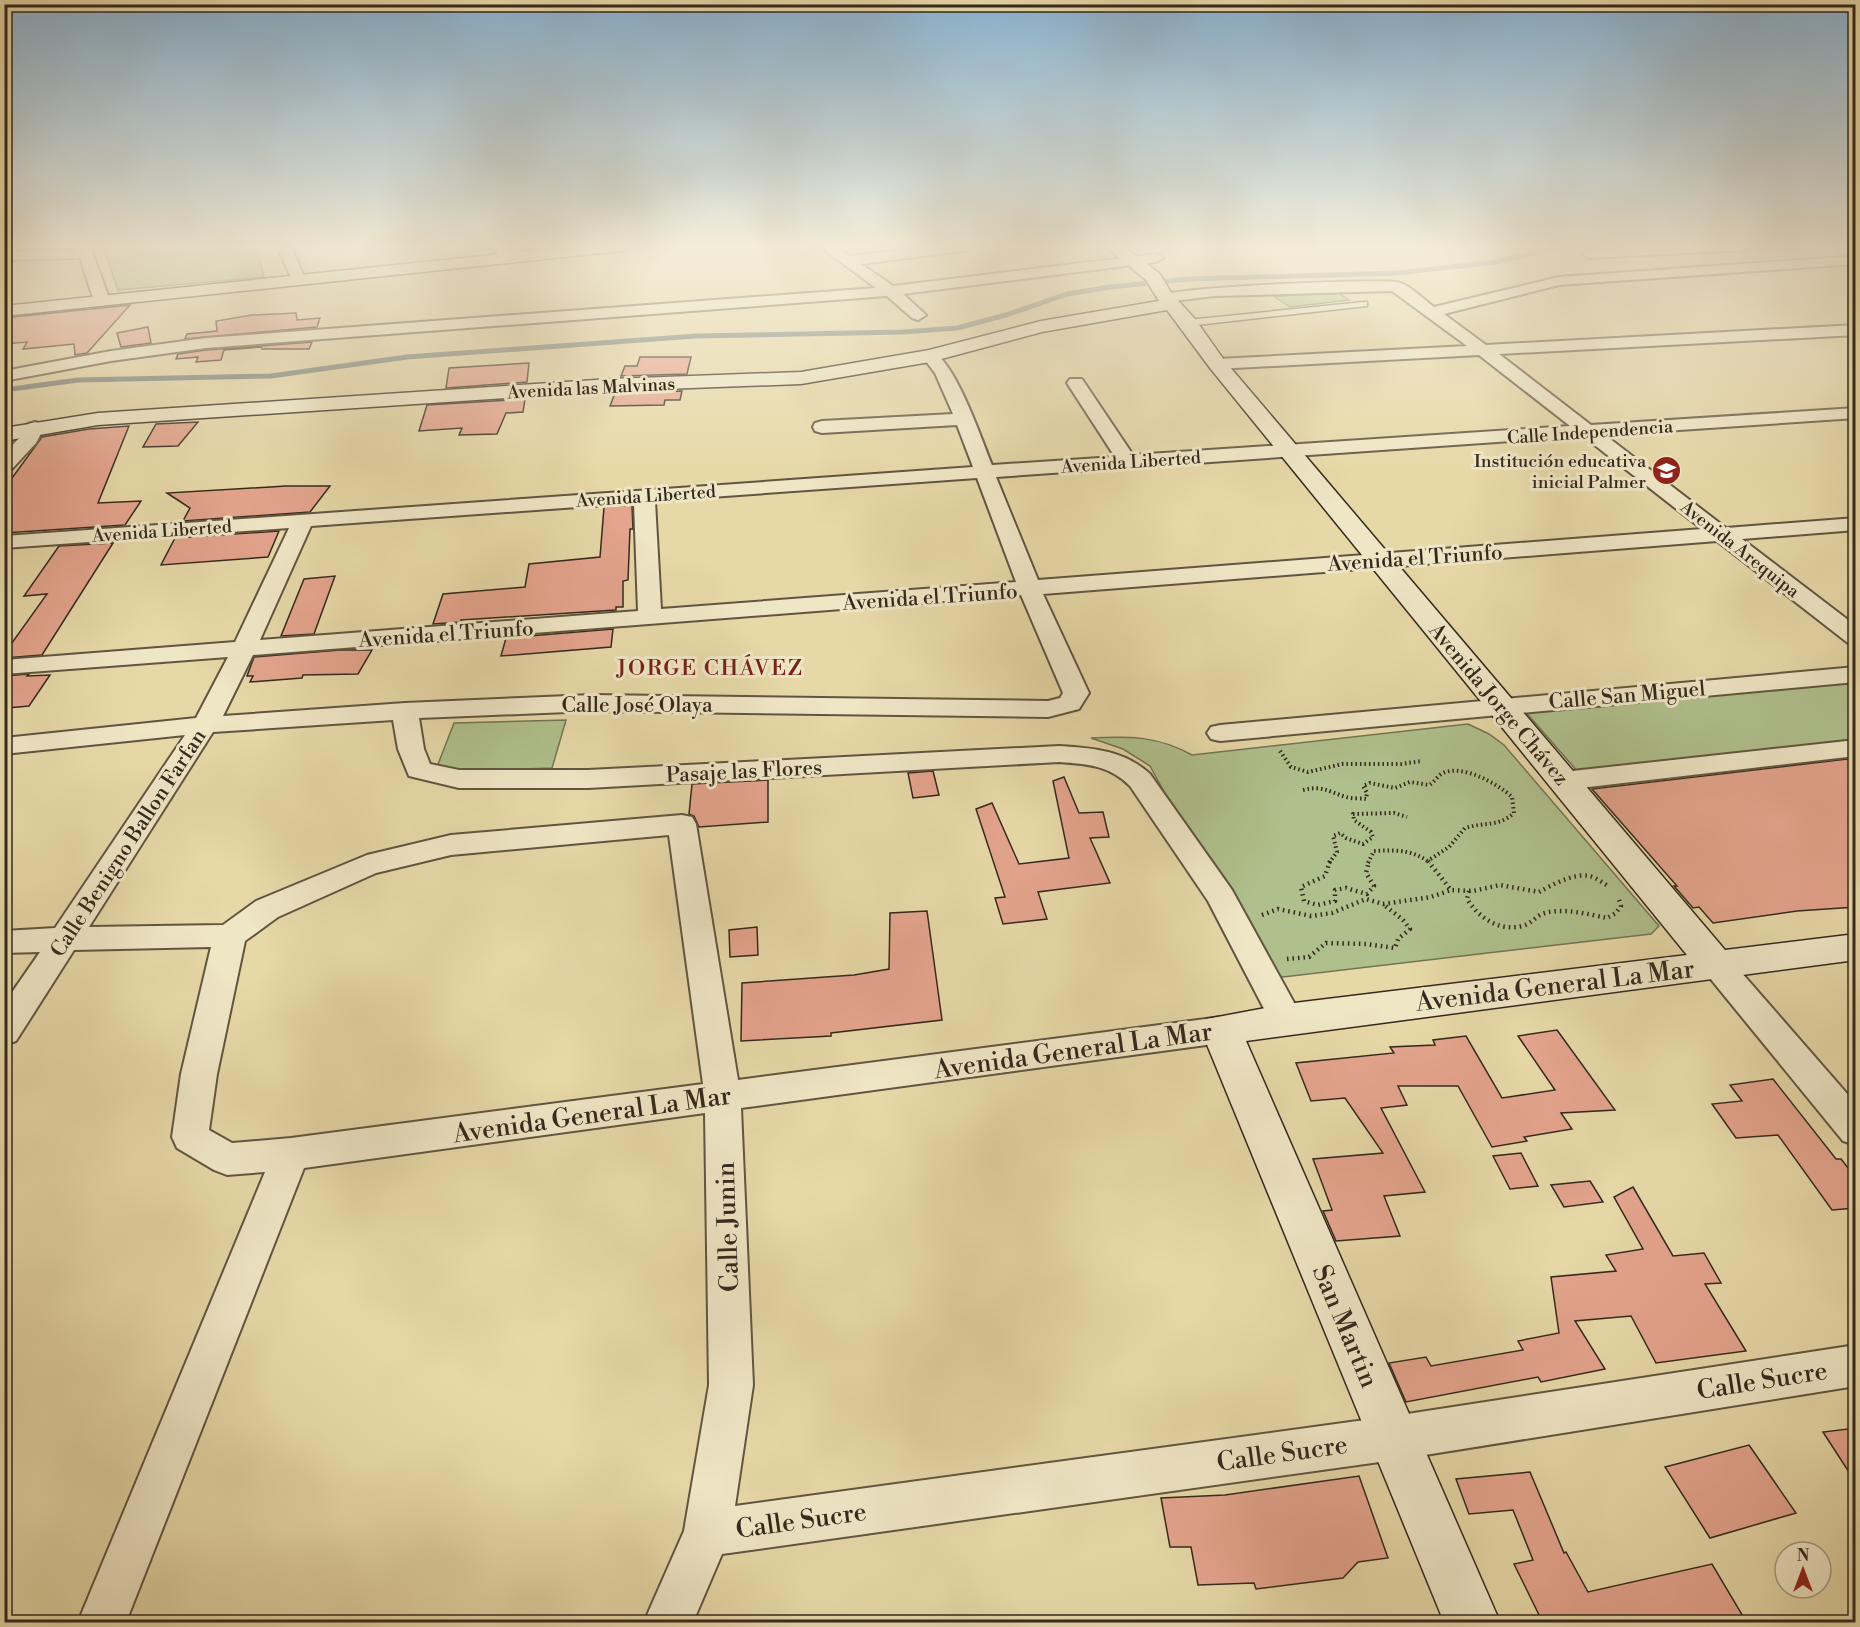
<svg xmlns="http://www.w3.org/2000/svg" width="1860" height="1627" viewBox="0 0 1860 1627" font-family="'Libre Bodoni',serif">
<style>
.green{fill:#afc08c;stroke:#727455;stroke-width:1.5}
.lines{fill:none;stroke-linecap:round;stroke-linejoin:round}
.stream{stroke:#737e79;stroke-width:5}
.building{fill:#e4a48d;stroke:#34291e;stroke-width:1.5}
.lane-casing{stroke:#615540;stroke-width:3}
.street-casing{stroke:#615540;stroke-width:4}
.secondary-casing{stroke:#34291e;stroke-width:3}
.path-far1{stroke:#34291e;stroke-width:4;stroke-dasharray:1.5 3;stroke-linecap:butt}
.path{stroke:#34291e;stroke-width:4.5;stroke-dasharray:1.5 4;stroke-linecap:butt}
.lane{fill:#efe6c6;fill-rule:evenodd}
.street{fill:#efe6c6;fill-rule:evenodd}
.secondary{fill:#efe6c6;fill-rule:evenodd}
.labels{text-anchor:middle;stroke-width:6;stroke-linejoin:round;paint-order:stroke}
.far-street-label{font-size:18px;fill:#34291e;stroke:#efe6c6}
.far-poi-label{font-size:18px;fill:#34291e;stroke:#efe6c6;text-anchor:end}
.street-label{font-size:21px;fill:#34291e;stroke:#efe6c6}
.neighbourhood-label{font-size:22px;letter-spacing:1.5px;fill:#7a1f14;stroke:#efe6c6}
.near-street-label{font-size:26px;fill:#34291e;stroke:#efe6c6}
</style>
<rect width="100%" height="100%" fill="#e7d8a8"/>
<filter id="stains"><feTurbulence type="fractalNoise" baseFrequency=".00333" numOctaves="4"/><feColorMatrix values="0 0 0 0 .2 0 0 0 0 .09 0 0 0 0 .02 0 0 0 .5 -.17"/></filter>
<radialGradient id="worn" r=".72"><stop offset=".6" stop-color="#630" stop-opacity="0"/><stop offset="1" stop-color="#630" stop-opacity=".3"/></radialGradient>
<!-- green -->
<g class="green">
<polygon points="103,246 256,246 264,277 118,290"/>
<polygon points="1334,290 1349,300 1290,307 1275,297"/>
<polygon points="1855,679 1855,739 1578,772 1524,710"/>
<polygon points="566,720 552,768 435,772 454,723"/>
<path d="M1468 724 1489 734 1504 745 1659 926 1651 934 1283 977 1260 968 1150 766 1123 749 1091 738C1129 736 1158 736 1192 755Z"/>
</g>
<g class="lines">
<!-- stream -->
<polyline class="stream" points="4,390 78,380 271,376 407,357 696,336 903,332 957,328 1006,315 1067,294 1110,287 1189,279 1396,273 1496,262 1556,248 1586,246"/>
</g>
<!-- building -->
<g class="building">
<polygon points="130,305 87,353 75,355 74,344 23,349 27,342 4,344 4,318"/>
<polygon points="296,313 297,320 320,318 317,327 185,339 187,334 217,331 216,321 252,315"/>
<polygon points="148,327 151,343 121,347 117,333"/>
<polygon points="312,342 309,349 262,349 261,347 224,350 221,360 196,362 198,357 176,359 178,354 206,350"/>
<polygon points="640,357 691,357 687,374 621,376 625,366 637,366"/>
<polygon points="529,363 527,382 446,388 449,368"/>
<polygon points="682,391 680,400 665,400 664,405 610,406 615,393"/>
<polygon points="525,399 523,412 506,413 497,434 459,435 462,428 419,431 427,405"/>
<polygon points="198,422 178,446 143,447 156,424"/>
<polygon points="129,426 98,503 141,501 125,525 4,533 4,489 42,437 89,429"/>
<polygon points="286,486 330,486 310,512 183,521 190,508 167,493"/>
<polygon points="632,505 633,529 630,529 628,580 623,581 623,607 616,607 616,610 461,620 461,622 433,624 443,594 525,587 529,564 600,557 604,507"/>
<polygon points="279,531 268,557 161,565 175,538"/>
<polygon points="113,543 42,655 4,658 4,654 47,594 24,596 59,546"/>
<polygon points="335,576 314,634 281,636 304,579"/>
<polygon points="613,629 611,647 501,656 506,638"/>
<polygon points="340,650 372,650 358,674 303,675 302,678 250,682 253,676 247,676 254,657"/>
<polygon points="29,674 27,676 50,675 29,706 7,708 4,711 4,676"/>
<polygon points="1856,758 1856,907 1797,911 1713,923 1699,907 1693,908 1674,886 1677,886 1592,789"/>
<polygon points="933,771 939,795 913,798 908,773"/>
<polygon points="1064,777 1079,813 1103,812 1109,837 1090,838 1110,883 1038,892 1047,919 1003,924 995,898 1005,897 976,809 992,803 1019,864 1069,858 1053,781"/>
<polygon points="768,780 768,822 699,827 694,816 689,814 692,784"/>
<polygon points="927,911 942,1020 831,1033 831,1036 741,1041 742,983 854,975 889,969 890,913"/>
<polygon points="757,927 758,955 730,957 729,930"/>
<polygon points="1557,1030 1615,1110 1561,1113 1572,1129 1524,1137 1527,1141 1492,1147 1458,1086 1398,1086 1407,1105 1381,1108 1425,1192 1384,1196 1400,1236 1336,1241 1323,1211 1332,1210 1313,1159 1383,1153 1345,1098 1311,1101 1296,1063 1394,1053 1390,1047 1435,1045 1433,1040 1466,1036 1502,1098 1555,1090 1518,1036"/>
<polygon points="1773,1079 1836,1159 1841,1159 1856,1178 1856,1208 1832,1210 1778,1135 1736,1138 1712,1104 1742,1101 1730,1085"/>
<polygon points="1521,1153 1538,1186 1510,1189 1493,1156"/>
<polygon points="1590,1181 1603,1202 1564,1207 1551,1185"/>
<polygon points="1633,1187 1673,1256 1704,1253 1721,1283 1705,1284 1746,1351 1656,1363 1631,1316 1575,1321 1605,1369 1541,1382 1538,1377 1406,1402 1389,1363 1426,1357 1431,1366 1523,1350 1518,1341 1559,1333 1551,1277 1616,1271 1606,1255 1643,1249 1614,1197"/>
<polygon points="1856,1428 1856,1483 1823,1432"/>
<polygon points="1749,1445 1796,1513 1710,1538 1665,1467"/>
<polygon points="1530,1472 1564,1553 1566,1552 1588,1592 1712,1564 1747,1623 1543,1623 1514,1564 1533,1560 1513,1510 1469,1514 1456,1479"/>
<polygon points="1359,1476 1388,1558 1358,1562 1343,1578 1256,1589 1254,1583 1198,1585 1191,1547 1170,1547 1161,1498 1225,1495"/>
</g>
<g class="lines">
<defs>
<polygon id="lane" points="1364,302 1367,302 1367,306 1188,326 1184,323 1188,320"/>
<g id="street">
<polygon points="76,246 90,246 110,301 107,304 102,306 94,301 80,258 4,260 4,252 77,250"/>
<polygon points="277,246 291,246 306,281 304,284 294,284"/>
<polygon points="490,246 505,246 518,258 516,261 506,261"/>
<polygon points="819,246 835,246 850,256 938,246 976,246 969,250 861,264 893,286 1156,254 1163,258 1156,262 903,294 926,315 918,320 912,318 887,296 206,348 111,361 4,381 4,371 111,351 206,338 876,288"/>
<polygon points="1669,246 1752,246 1745,250 1589,258 1582,254 1589,250"/>
<path d="M1856 256V264L1559 285 1444 314 1486 345 1856 325V335L1499 354 1591 425 1856 408V418L1605 435 1726 528 1856 518V530L1742 539 1856 626V645L1848 643 1717 541 1043 594 1089 693 1079 709 1048 717 592 711 419 718 424 749 430 764 459 770H588L1059 746C1092 748 1124 750 1150 774L1232 890 1303 1019 1298 1028 1286 1032 1274 1028 1208 901 1130 786C1109 765 1087 764 1059 762L588 788H459L409 776 398 749 393 720 213 732 89 927 223 925 256 901 367 855 451 835 682 815 692 817 696 824 738 1080 1221 1017 1233 1021 1238 1030 1233 1039 1221 1043 741 1108 753 1385 735 1506 1394 1416 1856 1345V1386L1394 1460 722 1554 693 1622H644L684 1531 709 1385 705 1113 304 1168 126 1622H78L265 1172 227 1175 214 1170 177 1148 172 1137 181 1074 211 947 74 950 16 1041 4 1045V1004L40 952 4 953V931L55 928 185 735 4 754V738L196 718 228 657 4 674V660L235 642 289 528 4 548V536L973 467 957 425 822 433 815 431 813 427 815 423 822 421 953 414 935 373 922 356 930 351C954 357 982 441 992 465L1115 457 1067 383 1070 379H1082L1133 455 1570 426 1479 355 1217 369 1211 368 1209 364 1211 360 1217 359 1467 346 1392 291 1215 296 1165 302 1157 297C1166 287 1371 279 1396 282 1408 283 1424 300 1434 307L1559 277ZM1583 436 1702 529 1038 580 996 477ZM977 478 1016 582 661 609 655 501ZM634 503 638 611 260 640 311 526ZM1021 595 1063 693 1060 698 1048 701 592 695 405 703 223 716 253 655ZM669 835 703 1084 291 1138 232 1143 209 1130 217 1074 245 941 278 917 376 873 451 855Z"/>
<polygon points="35,422 42,424 44,428 36,443 11,470 4,472 4,454 21,436 28,424"/>
<polygon points="1856,667 1856,682 1220,741 1211,739 1207,733 1211,727 1220,725"/>
<polygon points="1856,740 1856,756 1563,790 1553,787 1549,781 1553,775 1563,772"/>
<polygon points="1716,952 1727,956 1856,1104 1856,1145 1843,1141 1705,972 1700,964 1705,956"/>
</g>
<g id="secondary">
<polygon points="578,246 629,246 621,251 4,316 4,306"/>
<polygon points="1105,246 1123,246 1159,273 1172,294 1195,319 1224,360 1725,950 1856,934 1856,960 1246,1041 1500,1622 1444,1622 1201,1030 1207,1019 1286,1004 1687,955 1210,368 1167,310 1042,332 930,362 801,384 611,391 98,425 4,441 4,428 98,413 611,379 801,372 929,350 1041,321 1159,301 1146,280"/>
</g>
</defs>
<!-- lane casing -->
<use href="#lane" class="lane-casing"/>
<!-- street casing -->
<use href="#street" class="street-casing"/>
<!-- secondary casing -->
<use href="#secondary" class="secondary-casing"/>
<!-- path-far1 -->
<g class="path-far1">
<polyline points="1280,751 1291,767 1308,772 1342,764 1401,764 1422,761"/>
<path d="M1303 790C1323 785 1329 792 1346 797 1352 799 1360 798 1366 799L1367 793 1363 786 1370 783 1395 788 1410 782 1429 785C1435 782 1437 776 1443 773 1463 764 1498 784 1512 797L1514 813C1499 827 1483 822 1465 828L1449 847 1429 860"/>
<polyline points="1329,863 1337,852 1333,836 1340,833 1346,838 1363,844 1373,837 1371,832 1354,820 1353,814 1394,813 1407,817"/>
<path d="M1368 863 1374 851C1394 850 1413 849 1430 863"/>
</g>
<!-- path -->
<g class="path">
<polyline points="1330,861 1325,876 1301,887 1304,901 1318,905 1335,901 1335,890 1346,888 1367,894 1374,886 1366,873 1369,861"/>
<path d="M1428 861 1451 890 1473 891 1500 885 1539 892C1552 885 1573 873 1589 876 1596 877 1604 884 1610 887"/>
<path d="M1469 891 1467 899C1478 917 1499 932 1522 926 1531 924 1535 917 1542 914 1561 907 1588 914 1607 918L1616 913 1621 906 1618 897"/>
<polyline points="1262,915 1278,909 1311,916 1332,913 1366,899 1383,904 1431,897 1451,890"/>
<polyline points="1287,959 1309,957 1326,943 1366,944 1395,948 1398,939 1410,929 1403,920 1383,904"/>
</g>
<!-- lane -->
<use href="#lane" class="lane"/>
<!-- street -->
<use href="#street" class="street"/>
<!-- secondary -->
<use href="#secondary" class="secondary"/>
</g>
<!-- sky -->
<linearGradient id="sky" x2="0" y2="1"><stop stop-color="#8ab5d4"/><stop offset="0.52" stop-color="#f4edd8"/><stop offset="1" stop-color="#f4edd8" stop-opacity="0"/></linearGradient>
<rect width="1860" height="473" fill="url(#sky)"/>
<!-- icons -->
<defs>
<symbol id="school-disc" viewBox="-11 -11 22 22"><circle r="9.5" fill="#8f2418" stroke="#efe6c6"/><path d="M0-5L7-2L0 1L-7-2ZM-4 1L0 2.5L4 1V4Q0 6-4 4Z" fill="#fff"/></symbol>
</defs>
<g fill-rule="evenodd">
<use href="#school-disc" x="1650" y="454" width="33" height="33"/>
</g>
<g class="labels">
<!-- far-street labels -->
<g class="far-street-label">
<text transform="translate(591 388) rotate(-3)" y="6">Avenida las Malvinas</text>
<text transform="translate(1590 432) rotate(-4)" y="6">Calle Independencia</text>
<text transform="translate(1131 462) rotate(-4)" y="6">Avenida Liberted</text>
<text transform="translate(646 496) rotate(-4)" y="6">Avenida Liberted</text>
<text transform="translate(162 531) rotate(-4)" y="6">Avenida Liberted</text>
<text transform="translate(1740 549) rotate(38)" y="6">Avenida Arequipa</text>
</g>
<!-- far-poi labels -->
<g class="far-poi-label">
<text x="1646" y="467">Institución educativa<tspan x="1646" dy="21">inicial Palmer</tspan></text>
</g>
<!-- street labels -->
<g class="street-label">
<text transform="translate(1415 558) rotate(-4)" y="7">Avenida el Triunfo</text>
<text transform="translate(930 597) rotate(-4)" y="7">Avenida el Triunfo</text>
<text transform="translate(446 634) rotate(-4)" y="7">Avenida el Triunfo</text>
<text transform="translate(1627 695) rotate(-5)" y="7">Calle San Miguel</text>
<text transform="translate(1499 704) rotate(50)" y="7">Avenida Jorge Chávez</text>
<text x="637" y="712">Calle José Olaya</text>
<text transform="translate(744 771) rotate(-3)" y="7">Pasaje las Flores</text>
<text transform="translate(128 843) rotate(-57)" y="7">Calle Benigno Ballon Farfan</text>
</g>
<!-- neighbourhood labels -->
<g class="neighbourhood-label">
<text x="710" y="675">JORGE CHÁVEZ</text>
</g>
<!-- near-street labels -->
<g class="near-street-label">
<text transform="translate(1555 985) rotate(-7)" y="9">Avenida General La Mar</text>
<text transform="translate(1073 1050) rotate(-8)" y="9">Avenida General La Mar</text>
<text transform="translate(592 1114) rotate(-8)" y="9">Avenida General La Mar</text>
<text transform="translate(727 1227) rotate(-92)" y="9">Calle Junin</text>
<text transform="translate(1346 1326) rotate(67)" y="9">San Martin</text>
<text transform="translate(1762 1380) rotate(-9)" y="9">Calle Sucre</text>
<text transform="translate(1282 1453) rotate(-8)" y="9">Calle Sucre</text>
<text transform="translate(801 1520) rotate(-8)" y="9">Calle Sucre</text>
</g>
</g>
<!-- margin -->
<rect width="1860" height="1627" fill="none" stroke="#e7d8a8" stroke-width="24"/>
<rect x="6" y="6" width="1848" height="1615" fill="none" stroke="#34291e" stroke-width="3"/>
<rect x="12" y="12" width="1836" height="1603" fill="none" stroke="#34291e" stroke-width="1.5"/>
<!-- north arrow -->
<g transform="translate(1803 1570)"><circle r="28" fill="#efe6c6" stroke="#a49a83" stroke-width="1.5"/>
<path d="M0-4.5L10 22L0 15L-10 22Z" fill="#8f2418"/>
<text y="-9" font-size="16" font-weight="bold" text-anchor="middle" fill="#34291e">N</text>
</g>
<rect width="100%" height="100%" filter="url(#stains)"/>
<rect width="100%" height="100%" fill="url(#worn)"/>
</svg>
